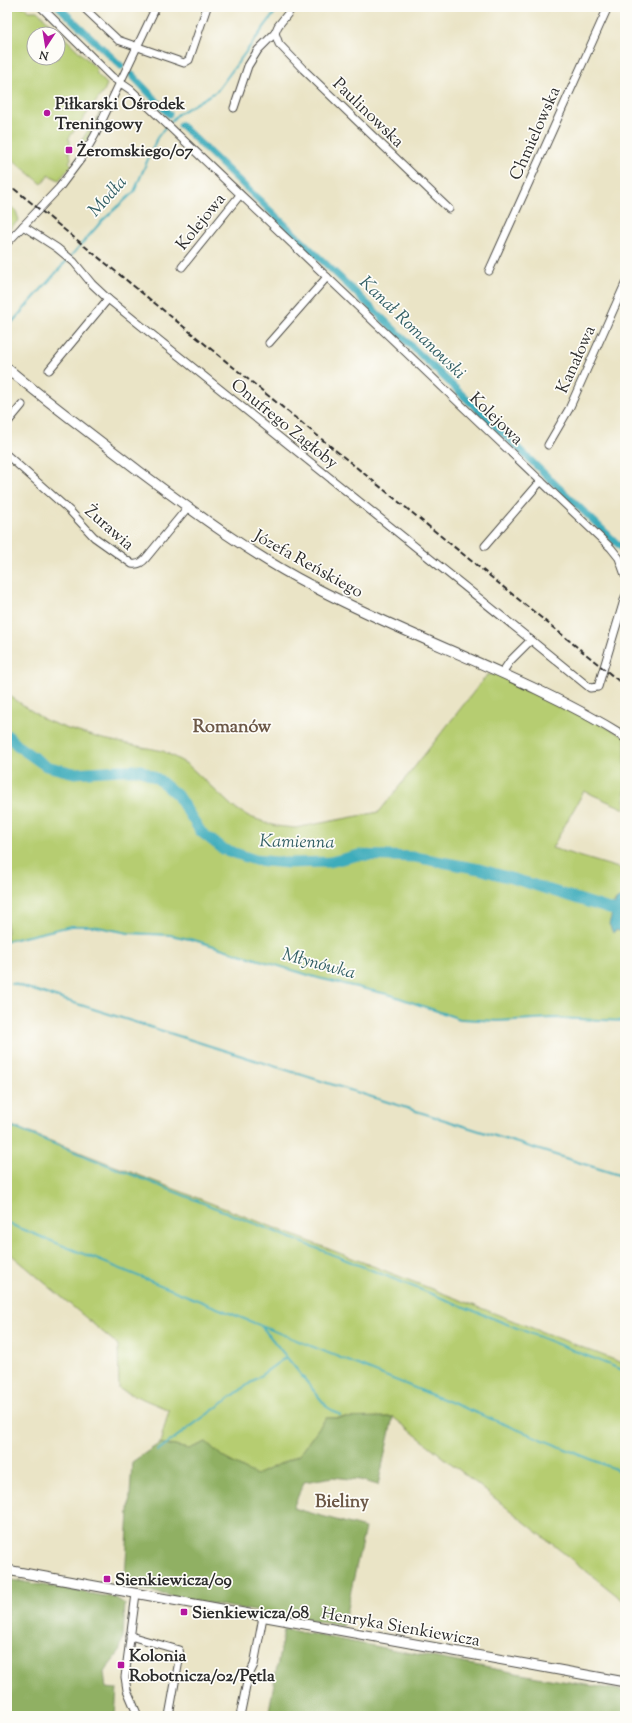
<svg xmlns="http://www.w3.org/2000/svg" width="632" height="1723" viewBox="0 0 632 1723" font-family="'Sorts Mill Goudy',serif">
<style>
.green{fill:#b6cd71;stroke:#707c4e;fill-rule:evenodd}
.forest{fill:#90b063;stroke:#5e6e47}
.water{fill:#3dacbb;stroke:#346c73}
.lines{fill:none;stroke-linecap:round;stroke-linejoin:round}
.stream{stroke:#3dacbb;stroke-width:2}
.canal{stroke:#3dacbb;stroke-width:7}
.river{stroke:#3dacbb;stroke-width:11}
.minor-casing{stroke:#484742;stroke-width:9}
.major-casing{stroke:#484742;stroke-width:11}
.minor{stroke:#fff;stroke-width:7}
.major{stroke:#fff;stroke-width:9}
.rail{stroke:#2b2b2b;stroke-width:2;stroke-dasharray:6 3;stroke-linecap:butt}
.poi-dot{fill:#b5179e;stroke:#fdfcf7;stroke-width:1.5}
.labels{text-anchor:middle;stroke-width:3.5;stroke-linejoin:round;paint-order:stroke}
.poi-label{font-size:17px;font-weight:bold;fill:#2b2b2b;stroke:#fdfcf7;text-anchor:start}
.street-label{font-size:17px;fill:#2b2b2b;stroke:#fdfcf7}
.water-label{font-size:18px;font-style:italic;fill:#325f65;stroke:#fdfcf7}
.neighbourhood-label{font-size:18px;font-weight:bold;fill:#6c5847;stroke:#fdfcf7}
</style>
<rect width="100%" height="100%" fill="#fdfcf7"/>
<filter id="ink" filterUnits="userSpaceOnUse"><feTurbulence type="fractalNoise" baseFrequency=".025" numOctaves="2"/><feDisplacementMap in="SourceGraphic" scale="8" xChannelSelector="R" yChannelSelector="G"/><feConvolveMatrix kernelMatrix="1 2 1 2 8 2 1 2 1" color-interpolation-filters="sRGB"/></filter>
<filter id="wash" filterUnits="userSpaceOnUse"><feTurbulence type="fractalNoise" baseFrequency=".012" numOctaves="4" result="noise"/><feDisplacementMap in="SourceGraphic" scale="16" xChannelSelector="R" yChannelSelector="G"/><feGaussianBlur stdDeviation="0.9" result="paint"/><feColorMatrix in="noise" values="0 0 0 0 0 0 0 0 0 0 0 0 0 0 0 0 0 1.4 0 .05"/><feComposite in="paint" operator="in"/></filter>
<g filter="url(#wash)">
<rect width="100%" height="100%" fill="#eae4c6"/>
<!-- green -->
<g class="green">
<path d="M7 7H25L29 11H37L96 68 97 74 107 84 104 91 68 139 70 140 69 153H70L71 159 69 162 72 165 59 180 49 175 42 184 7 155ZM34 34H58V58H34Z"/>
<polygon points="102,109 86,142 83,147 81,147 80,143"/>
<polygon points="7,204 16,211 19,220 7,231"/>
<polygon points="502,673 625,737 625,809 584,791 552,848 625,870 625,896 616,900 610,909 625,914 625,1021 553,1018 497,1021 460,1019 391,995 318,978 194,940 170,935 128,933 93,926 71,926 7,941 7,694 45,720 68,729 103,739 163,751 187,764 233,807 250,817 276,826 295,828 379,812 487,675"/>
<polygon points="7,1124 625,1364 625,1602 393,1417 326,1418 299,1455 256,1475 224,1458 206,1442 189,1449 160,1443 169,1410 119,1389 118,1345 7,1251"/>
</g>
<!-- forest -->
<g class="forest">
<polygon points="393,1417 378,1485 360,1480 333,1477 304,1482 293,1508 365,1528 343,1626 190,1600 138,1589 125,1578 132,1462 160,1443 189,1449 206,1442 224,1458 256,1475 299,1455 326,1418"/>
<polygon points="7,1579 116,1598 125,1604 123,1637 119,1653 104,1672 106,1688 117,1689 115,1716 7,1716"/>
<polygon points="284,1629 537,1677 625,1691 625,1716 268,1716"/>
</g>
<!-- water -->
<polygon class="water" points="624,895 625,933 616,930 613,933 609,924 616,900"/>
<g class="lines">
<!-- stream -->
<g class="stream">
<polyline points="169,123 178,114 217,91 279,7"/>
<polyline points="7,328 102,221 134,192 157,138 166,126"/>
<polyline points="7,941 71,926 93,926 128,933 170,935 194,940 318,978 391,995 460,1019 497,1021 553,1018 625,1021"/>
<polyline points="11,983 625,1177"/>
<polyline points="7,1125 625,1371"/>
<polyline points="7,1223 625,1473"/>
<polyline points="263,1328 327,1407 340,1415"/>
<polyline points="157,1451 286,1357"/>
</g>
<!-- canal -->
<g class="canal">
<polyline points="59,7 121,66"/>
<polyline points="132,75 169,114"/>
<polyline points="181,125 625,551"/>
</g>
<!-- river -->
<polyline class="river" points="7,735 19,747 46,766 74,773 120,770 141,770 158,779 177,795 201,832 223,849 255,860 288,863 330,862 359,855 415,857 479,869 528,883 625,914"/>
</g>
</g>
<g filter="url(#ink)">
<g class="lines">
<defs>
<g id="minor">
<polyline points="41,7 112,77 131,90 611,548 619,558 625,575"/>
<polyline points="83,7 118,40 184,63 189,60 207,7"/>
<polyline points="275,33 279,44 303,69 449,209"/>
<polyline points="234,108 248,66 258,50 275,33 278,26 293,7"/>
<polyline points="23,226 57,248 74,262 92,284 108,299 531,640"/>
<polyline points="7,243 59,188 83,156 95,135 156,7"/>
<polyline points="182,267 240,195"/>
<polyline points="489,271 608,7"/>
<polyline points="269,343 327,277"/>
<polyline points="49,370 108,299"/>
<polyline points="7,423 22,405"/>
<polyline points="548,445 569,409 625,284"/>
<path d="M7 455 70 511 94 537 132 564C138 565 142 563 146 558L188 507"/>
<polyline points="485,546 541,481"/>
<polyline points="502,673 510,661 531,640 590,688 598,687 625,597"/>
<polyline points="136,1594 125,1677 127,1690 138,1716"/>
<polyline points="130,1636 179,1650 180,1655 169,1716"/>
<polyline points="240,1716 248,1677 254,1665 263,1617"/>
</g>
<g id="major">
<path d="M7 368C50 404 95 437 139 471 195 513 252 555 314 587 416 641 527 676 625 737"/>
<polyline points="7,1570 625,1682"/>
</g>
</defs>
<!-- minor casing -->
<use href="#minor" class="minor-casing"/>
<!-- major casing -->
<use href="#major" class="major-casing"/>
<!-- minor -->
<use href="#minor" class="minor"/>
<!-- major -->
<use href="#major" class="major"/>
<!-- rail -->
<polyline class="rail" points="7,183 625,686"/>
</g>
</g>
<!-- markers -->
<g class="poi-dot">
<circle cx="47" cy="113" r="4"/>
<rect x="65" y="146" width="8" height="8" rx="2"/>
<rect x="103" y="1575" width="8" height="8" rx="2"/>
<rect x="180" y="1608" width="8" height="8" rx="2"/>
<rect x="117" y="1661" width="8" height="8" rx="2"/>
</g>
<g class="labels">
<!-- poi labels -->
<g class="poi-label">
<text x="55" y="109">Piłkarski Ośrodek<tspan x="55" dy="20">Treningowy</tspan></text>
<text x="77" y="156">Żeromskiego/07</text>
<text x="115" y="1585">Sienkiewicza/09</text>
<text x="192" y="1618">Sienkiewicza/08</text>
<text x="129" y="1661">Kolonia<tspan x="129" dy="20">Robotnicza/02/Pętla</tspan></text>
</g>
<!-- street labels -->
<g class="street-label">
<text transform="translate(369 112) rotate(44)" y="6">Paulinowska</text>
<text transform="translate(534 133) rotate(-66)" y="6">Chmielowska</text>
<text transform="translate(200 221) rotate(-51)" y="6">Kolejowa</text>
<text transform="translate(575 359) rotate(-66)" y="6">Kanałowa</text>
<text transform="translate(497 418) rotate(44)" y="6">Kolejowa</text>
<text transform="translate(285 423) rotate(39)" y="6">Onufrego Zagłoby</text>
<text transform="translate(110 527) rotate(41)" y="6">Żurawia</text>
<text transform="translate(309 563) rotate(29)" y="6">Józefa Reńskiego</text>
<text transform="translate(401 1626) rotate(10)" y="6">Henryka Sienkiewicza</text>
</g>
<!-- water labels -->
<g class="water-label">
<text transform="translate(107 196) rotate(-48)" y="6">Modła</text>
<text transform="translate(413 327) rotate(44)" y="6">Kanał Romanowski</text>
<text transform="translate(297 841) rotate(1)" y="6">Kamienna</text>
<text transform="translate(319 963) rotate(15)" y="6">Młynówka</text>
</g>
<!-- neighbourhood labels -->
<g class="neighbourhood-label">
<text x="232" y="732">Romanów</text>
<text x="342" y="1507">Bieliny</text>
</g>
</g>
<!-- margin -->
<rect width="632" height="1723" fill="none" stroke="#fdfcf7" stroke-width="24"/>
<!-- north arrow -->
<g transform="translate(46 46) rotate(192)"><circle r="19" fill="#fdfcf7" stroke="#a9a8a5"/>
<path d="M0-3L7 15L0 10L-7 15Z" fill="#b5179e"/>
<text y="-6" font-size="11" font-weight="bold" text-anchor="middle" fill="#2b2b2b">N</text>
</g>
</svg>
